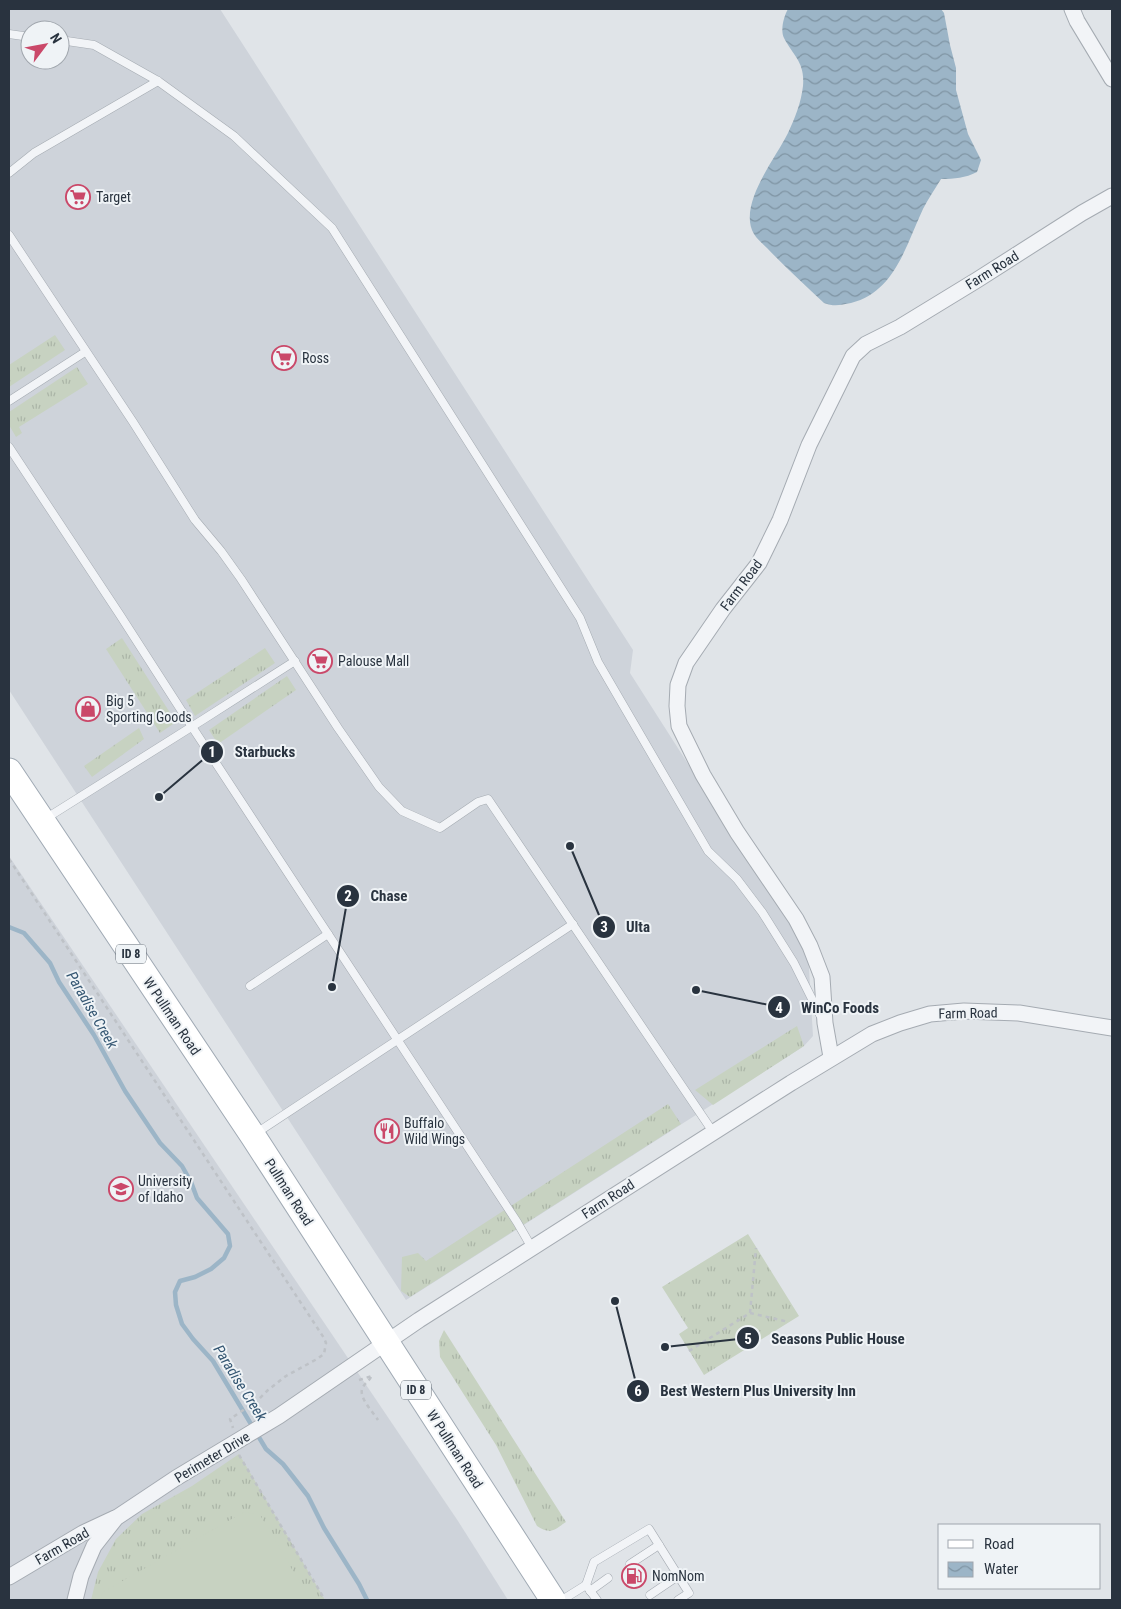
<svg xmlns="http://www.w3.org/2000/svg" width="1121" height="1609" viewBox="0 0 1121 1609" font-family="'Roboto Condensed',sans-serif">
<style>
.built{fill:#ced3da;fill-rule:evenodd}
.grass{fill:url(#grass-tufts)}
.pitch{fill:#c7d2c1}
.water{fill:url(#water-waves)}
.lines{fill:none;stroke-linecap:round;stroke-linejoin:round}
.stream{stroke:#9cb5c7;stroke-width:4.5}
.lane-casing{stroke:#a5abb2;stroke-width:9}
.street-casing{stroke:#a5abb2;stroke-width:17}
.primary-casing{stroke:#a0aab4;stroke-width:27}
.path{stroke:#bec2c7;stroke-width:2.5;stroke-dasharray:4 4;stroke-linecap:butt}
.lane{stroke:#f2f4f7;stroke-width:8}
.street{stroke:#f2f4f7;stroke-width:15}
.primary{stroke:#fff;stroke-width:25}
.labels{text-anchor:middle;stroke-width:4;stroke-linejoin:round;paint-order:stroke}
.shield{fill:#eff3f6;stroke:#646d76;stroke-width:1}
.shield-label{font-size:12px;font-weight:bold;fill:#29333f}
.poi-label{font-size:14px;fill:#29333f;stroke:#eff3f6;text-anchor:start}
.street-label{font-size:14px;fill:#29333f;stroke:#eff3f6}
.water-label{font-size:15px;font-style:italic;fill:#345672;stroke:#eff3f6}
.leader{fill:none;stroke:#29333f;stroke-width:2}
.callout-dot{fill:#29333f;stroke:#eff3f6;stroke-width:2}
.mark-label{font-size:15px;text-anchor:middle;font-weight:bold;fill:#fff}
.callout-label{font-size:15px;text-anchor:middle;font-weight:bold;fill:#29333f;stroke:#eff3f6;stroke-width:4;stroke-linejoin:round;paint-order:stroke}
</style>
<defs>
<pattern id="grass-tufts" width="24" height="20" patternUnits="userSpaceOnUse" patternTransform="scale(1.25)"><rect width="24" height="20" fill="#c7d2c1"/><path d="M3 7l-1-3M5 7V3M7 7l1-3M15 17l-1-3M17 17v-4M19 17l1-3" fill="none" stroke="#abb5a7"/></pattern>
<pattern id="water-waves" width="16" height="10" patternUnits="userSpaceOnUse" patternTransform="scale(1.25)"><rect width="16" height="10" fill="#9cb5c7"/><path d="M0 5q4-4 8 0t8 0" fill="none" stroke="#7f94a3"/></pattern>
</defs>
<rect width="100%" height="100%" fill="#e0e4e8"/>
<!-- built -->
<g class="built">
<path d="M9 9H220L633 650 630 673 808 952 813 1036 804 1046 406 1300 9 690ZM30 30H60V60H30Z"/>
<polygon points="9,856 458,1521 508,1600 9,1600"/>
</g>
<!-- grass -->
<g class="grass">
<polygon points="55,335 65,350 9,387 9,365"/>
<polygon points="77,367 88,384 19,427 22,433 16,437 9,425 9,412"/>
<polygon points="122,638 176,722 160,733 106,649"/>
<polygon points="265,648 275,663 195,716 186,700"/>
<polygon points="287,676 296,690 218,744 209,730"/>
<polygon points="139,728 144,739 92,777 84,766"/>
<polygon points="797,1026 804,1046 713,1105 695,1090"/>
<polygon points="668,1104 681,1124 410,1297 401,1291 402,1257 418,1253 426,1261"/>
<polygon points="748,1234 799,1316 704,1375 679,1334 688,1328 662,1287"/>
<path d="M444 1330 566 1522C554 1530 551 1535 537 1526L496 1445 440 1357 439 1341Z"/>
<polygon points="239,1454 325,1600 91,1600 98,1572 116,1539 142,1514 192,1486"/>
</g>
<!-- pitch -->
<polygon class="pitch" points="244,1512 260,1515 310,1600 100,1600 103,1592"/>
<!-- water -->
<path class="water" d="M788 9H941L944 13 950 45 956 68V90L968 134 981 160 977 172C965 178 955 179 941 179 935 189 928 199 923 209 906 245 895 292 851 303 841 305 834 307 824 303 805 285 785 267 767 248 763 244 757 239 754 234 737 205 776 158 788 133 795 118 801 103 803 86 805 62 794 57 784 38 780 30 784 16 788 9Z"/>
<g class="lines">
<!-- stream -->
<polyline class="stream" points="9,927 24,933 50,963 59,982 94,1035 125,1091 160,1143 182,1166 191,1182 197,1198 228,1234 230,1246 224,1258 211,1269 195,1277 180,1281 175,1292 176,1305 182,1324 193,1339 213,1361 266,1449 283,1464 308,1496 324,1528 359,1584 367,1600"/>
<defs>
<g id="lane">
<polyline points="9,34 30,37"/>
<polyline points="60,40 94,45 158,81 234,136 332,228 580,618 598,662 708,851 737,879 762,912 794,963 820,1015"/>
<polyline points="9,173 34,153 158,81"/>
<polyline points="9,235 133,422 195,520 221,551 241,579 338,728 379,787 402,811 440,828 478,802 488,799 713,1132"/>
<polyline points="9,401 85,352"/>
<polyline points="9,447 120,615 183,713 517,1222 532,1248"/>
<polyline points="45,819 204,719 295,661"/>
<polyline points="250,986 328,934"/>
<polyline points="255,1134 573,924"/>
<polyline points="630,1564 659,1545"/>
<polyline points="586,1585 594,1562 649,1529 689,1593 678,1600"/>
<polyline points="590,1591 608,1578"/>
<polyline points="650,1595 678,1576"/>
<polyline points="562,1600 586,1585 597,1600"/>
</g>
<g id="street">
<polyline points="1072,9 1077,21 1112,79"/>
<polyline points="831,1057 825,1023 822,977 810,946 796,919 737,832 703,775 679,726 677,706 678,685 686,663 723,609 759,563 780,520 809,445 853,356 866,344 900,327 977,280 1082,213 1112,196"/>
<polyline points="9,1577 83,1533 115,1518"/>
<polyline points="75,1600 81,1576 94,1546 116,1518 176,1478 279,1416 419,1320 791,1083 872,1034 900,1023 930,1014 964,1011 1019,1013 1112,1028"/>
</g>
<polyline id="primary" points="9,771 253,1136 553,1600"/>
</defs>
<!-- lane casing -->
<use href="#lane" class="lane-casing"/>
<!-- street casing -->
<use href="#street" class="street-casing"/>
<!-- primary casing -->
<use href="#primary" class="primary-casing"/>
<!-- path -->
<g class="path">
<polyline points="9,859 324,1338 326,1343 324,1354 317,1359 286,1376 268,1390 258,1400 230,1419 233,1428"/>
<polyline points="750,1313 789,1322"/>
<polyline points="689,1351 750,1313 756,1248"/>
<path d="M371 1377C369 1381 365 1383 363 1387 357 1396 373 1412 378 1420"/>
<polyline points="359,1380 372,1376"/>
<polyline points="239,1455 325,1600"/>
</g>
<!-- lane -->
<use href="#lane" class="lane"/>
<!-- street -->
<use href="#street" class="street"/>
<!-- primary -->
<use href="#primary" class="primary"/>
</g>
<!-- icons -->
<defs>
<symbol id="supermarket-ring" viewBox="-11 -11 22 22"><circle r="9.5" fill="#eff3f6" stroke="#ca4869" stroke-width="1.5"/><path d="M-6-5.5h2.5l.6 2H6L4.5 2H-2.5L-4.4-4H-6ZM-1.5 3.2a1.3 1.3 0 1 0 .1 0ZM3 3.2a1.3 1.3 0 1 0 .1 0Z" fill="#ca4869"/></symbol>
<symbol id="shop-ring" viewBox="-11 -11 22 22"><circle r="9.5" fill="#eff3f6" stroke="#ca4869" stroke-width="1.5"/><path d="M-5-2.5h2.3a2.7 3.5 0 0 1 5.4 0H5L5.5 6h-11ZM-1.5-2.5h3a1.5 2.3 0 0 0-3 0Z" fill="#ca4869"/></symbol>
<symbol id="restaurant-ring" viewBox="-11 -11 22 22"><circle r="9.5" fill="#eff3f6" stroke="#ca4869" stroke-width="1.5"/><path d="M-5-6h1v4h1v-4h1v4h1v-4h1v5L-1.5 .5V6h-2V.5L-5-1ZM5-6V6H3V1.5H1.5Q1.5-4 5-6Z" fill="#ca4869"/></symbol>
<symbol id="university-ring" viewBox="-11 -11 22 22"><circle r="9.5" fill="#eff3f6" stroke="#ca4869" stroke-width="1.5"/><path d="M0-5L7-2L0 1L-7-2ZM-4 1L0 2.5L4 1V4Q0 6-4 4Z" fill="#ca4869"/></symbol>
<symbol id="fuel-ring" viewBox="-11 -11 22 22"><circle r="9.5" fill="#eff3f6" stroke="#ca4869" stroke-width="1.5"/><path d="M-5.5-6h7V0h2V4h1.3V-2.5L3-4.5l.8-.8L6-3V5H2.5V1h-1V6h-7ZM-4.2-4.7v3.2H.2V-4.7Z" fill="#ca4869"/></symbol>
</defs>
<g fill-rule="evenodd">
<use href="#supermarket-ring" x="64" y="183" width="28" height="28"/>
<use href="#supermarket-ring" x="270" y="344" width="28" height="28"/>
<use href="#supermarket-ring" x="306" y="647" width="28" height="28"/>
<use href="#shop-ring" x="74" y="695" width="28" height="28"/>
<use href="#restaurant-ring" x="373" y="1117" width="28" height="28"/>
<use href="#university-ring" x="107" y="1175" width="28" height="28"/>
<use href="#fuel-ring" x="620" y="1562" width="28" height="28"/>
</g>
<g class="labels">
<!-- shield labels -->
<g class="shield">
<rect x="116" y="944.5" width="30" height="19" rx="4"/>
<rect x="401" y="1380.5" width="30" height="19" rx="4"/>
</g>
<g class="shield-label">
<text x="131" y="958">ID 8</text>
<text x="416" y="1394">ID 8</text>
</g>
<!-- poi labels -->
<g class="poi-label">
<text x="96" y="202">Target</text>
<text x="302" y="363">Ross</text>
<text x="338" y="666">Palouse Mall</text>
<text x="106" y="706">Big 5<tspan x="106" dy="16">Sporting Goods</tspan></text>
<text x="404" y="1128">Buffalo<tspan x="404" dy="16">Wild Wings</tspan></text>
<text x="138" y="1186">University<tspan x="138" dy="16">of Idaho</tspan></text>
<text x="652" y="1581">NomNom</text>
</g>
<!-- street labels -->
<g class="street-label">
<text transform="translate(992 270) rotate(-32)" y="5">Farm Road</text>
<text transform="translate(741 585) rotate(-53)" y="5">Farm Road</text>
<text transform="translate(968 1013) rotate(-1)" y="5">Farm Road</text>
<text transform="translate(172 1016) rotate(56)" y="5">W Pullman Road</text>
<text transform="translate(289 1192) rotate(57)" y="5">Pullman Road</text>
<text transform="translate(608 1199) rotate(-33)" y="5">Farm Road</text>
<text transform="translate(455 1449) rotate(57)" y="5">W Pullman Road</text>
<text transform="translate(212 1457) rotate(-31)" y="5">Perimeter Drive</text>
<text transform="translate(62 1546) rotate(-30)" y="5">Farm Road</text>
</g>
<!-- water labels -->
<g class="water-label">
<text transform="translate(92 1010) rotate(60)" y="5">Paradise Creek</text>
<text transform="translate(240 1383) rotate(58)" y="5">Paradise Creek</text>
</g>
</g>
<!-- callouts -->
<path class="leader" d="M159 797L212 752M332 987L348 896M570 846L604 927M696 990L779 1007M665 1347L748 1338M615 1301L638 1391"/>
<g class="callout-dot">
<circle cx="159" cy="797" r="5"/>
<circle cx="332" cy="987" r="5"/>
<circle cx="570" cy="846" r="5"/>
<circle cx="696" cy="990" r="5"/>
<circle cx="665" cy="1347" r="5"/>
<circle cx="615" cy="1301" r="5"/>
<circle cx="212" cy="752" r="12"/>
<circle cx="348" cy="896" r="12"/>
<circle cx="604" cy="927" r="12"/>
<circle cx="779" cy="1007" r="12"/>
<circle cx="748" cy="1338" r="12"/>
<circle cx="638" cy="1391" r="12"/>
</g>
<g class="mark-label">
<text x="212" y="757">1</text>
<text x="348" y="901">2</text>
<text x="604" y="932">3</text>
<text x="779" y="1013">4</text>
<text x="748" y="1344">5</text>
<text x="638" y="1396">6</text>
</g>
<g class="callout-label">
<text x="265" y="757">Starbucks</text>
<text x="389" y="901">Chase</text>
<text x="638" y="932">Ulta</text>
<text x="840" y="1013">WinCo Foods</text>
<text x="838" y="1344">Seasons Public House</text>
<text x="758" y="1396">Best Western Plus University Inn</text>
</g>
<!-- border -->
<rect width="1121" height="1609" fill="none" stroke="#29333f" stroke-width="20"/>
<!-- legend -->
<rect x="938" y="1524" width="162" height="65" fill="#eff3f6" stroke="#a0a6ad"/>
<rect x="948" y="1540" width="25" height="8" fill="#ffffff" stroke="#a0a6ad"/>
<text x="984" y="1549" font-size="15" fill="#29333f">Road</text>
<rect x="948" y="1562" width="25" height="15" fill="url(#water-waves)" stroke="#a0a6ad"/>
<text x="984" y="1574" font-size="15" fill="#29333f">Water</text>
<!-- north arrow -->
<g transform="translate(45 45) rotate(58)"><circle r="24" fill="#eff3f6" stroke="#a0a6ad"/>
<path d="M0-4L9 19L0 12L-9 19Z" fill="#ca4869"/>
<text y="-8" font-size="14" font-weight="bold" text-anchor="middle" fill="#29333f">N</text>
</g>
</svg>
